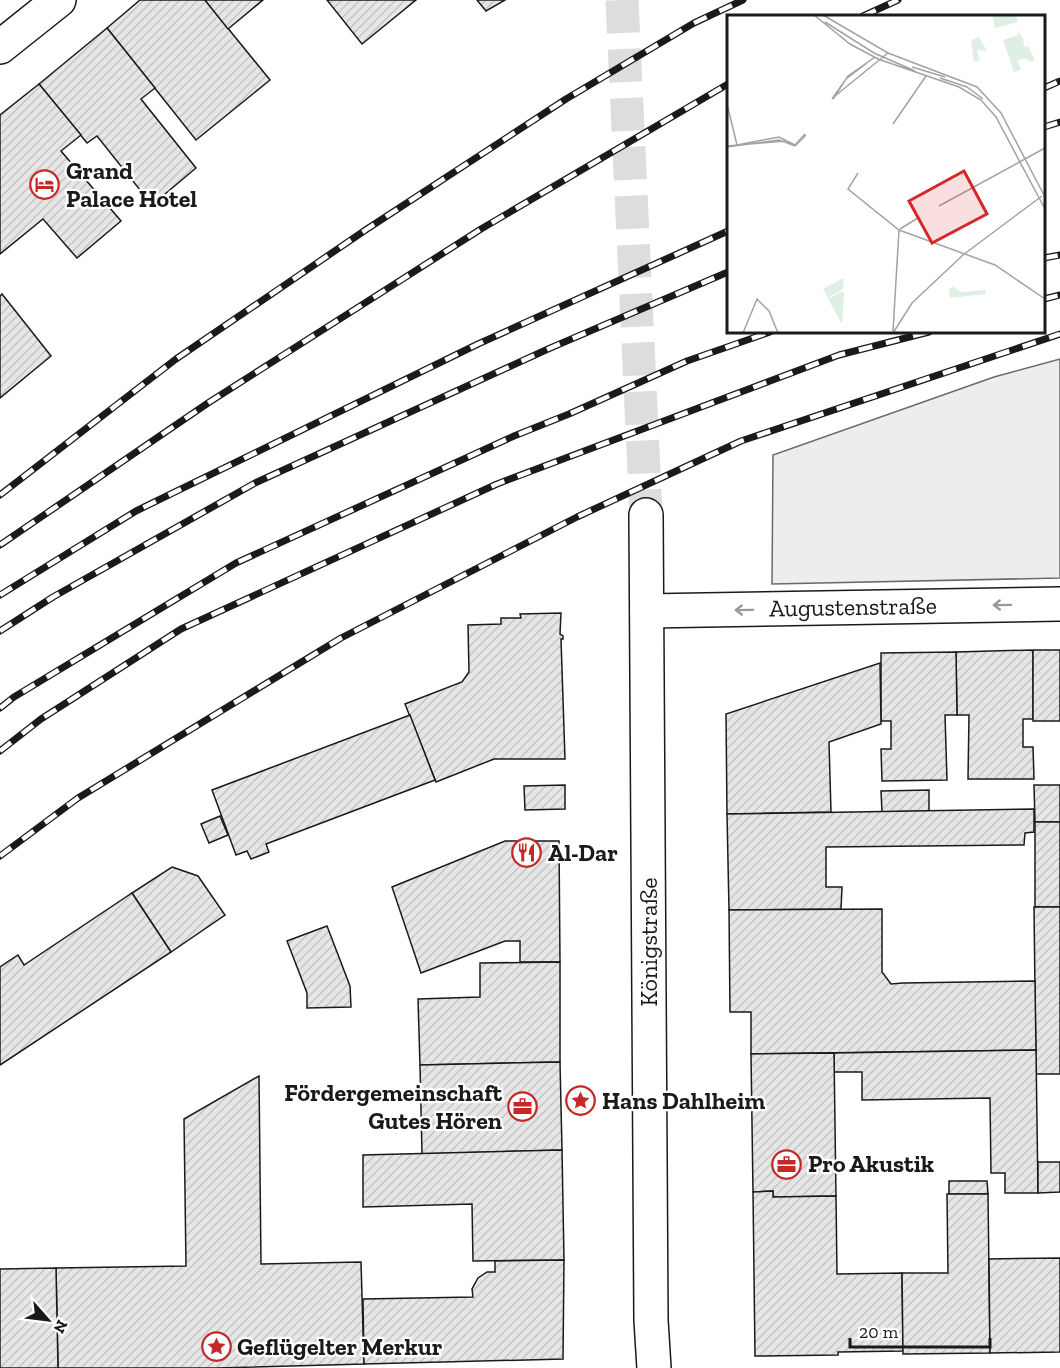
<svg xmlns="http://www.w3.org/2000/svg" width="1060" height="1368" viewBox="0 0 1060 1368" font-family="'Zilla Slab',serif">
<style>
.parking{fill:#ededed;stroke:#6a6a6a;stroke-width:1.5}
.building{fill:url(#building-hatch);stroke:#1a1a1a;stroke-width:1.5}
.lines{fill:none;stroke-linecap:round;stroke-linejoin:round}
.minor-tunnel{stroke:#ddd;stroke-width:33;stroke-dasharray:33 16;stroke-linecap:butt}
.minor-casing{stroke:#1a1a1a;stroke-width:36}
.minor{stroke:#fff;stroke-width:33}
.rail-casing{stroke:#1a1a1a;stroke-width:7}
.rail{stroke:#fff;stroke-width:4.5;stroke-dasharray:14;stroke-linecap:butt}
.oneway{stroke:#989898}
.labels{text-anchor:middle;stroke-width:4.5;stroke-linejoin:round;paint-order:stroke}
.poi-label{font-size:24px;font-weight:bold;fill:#1a1a1a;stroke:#fff;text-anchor:start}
.street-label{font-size:24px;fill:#1a1a1a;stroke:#fff}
.inset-road{fill:none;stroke:#a3a3a3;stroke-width:1.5}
.view{fill:#d62828;fill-opacity:0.15;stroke:#d62828;stroke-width:3}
.inset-edge{fill:none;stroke:#1a1a1a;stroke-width:3}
</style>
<defs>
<pattern id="building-hatch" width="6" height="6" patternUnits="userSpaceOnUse" patternTransform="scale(1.5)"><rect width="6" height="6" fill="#e6e6e6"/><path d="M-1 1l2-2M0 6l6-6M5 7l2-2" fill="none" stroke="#c5c5c5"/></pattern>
</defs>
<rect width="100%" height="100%" fill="#fff"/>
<!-- parking -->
<polygon class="parking" points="1060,359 1060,578 772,584 773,455 994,377"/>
<!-- building -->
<g class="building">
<polygon points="140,0 205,0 270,80 196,140 107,28"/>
<polygon points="205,0 263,0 228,29"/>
<polygon points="327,0 416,0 362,44"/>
<polygon points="477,0 505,0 486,11"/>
<polygon points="107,28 155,88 141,99 196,168 152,205 97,136 87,143 39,84"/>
<polygon points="39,84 81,135 61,151 121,221 77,258 43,219 0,254 0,115"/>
<polygon points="2,294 51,356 0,398 0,296"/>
<polygon points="561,613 560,634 563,636 563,639 561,639 565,759 494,759 436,782 405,704 462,682 469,672 468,625 501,624 501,618 521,618 520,614"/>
<polygon points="1031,650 1033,651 1033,719 1023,719 1023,747 1033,747 1034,779 968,779 969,715 957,715 956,652"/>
<rect x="1033" y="650" width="27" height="71"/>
<polygon points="956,652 957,715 945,715 947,780 882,781 881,749 891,749 891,721 881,721 881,653"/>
<polygon points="880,663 881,724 829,742 831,812 727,814 726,714"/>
<polygon points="410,715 435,780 266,844 269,852 251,859 247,851 236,855 212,790"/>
<polygon points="565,785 565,809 525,810 524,786"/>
<polygon points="1034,785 1060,785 1060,822 1035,822"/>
<polygon points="929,790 929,811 882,812 881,791"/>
<polygon points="1034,809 1034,832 1025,833 1024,845 826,847 826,887 842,887 841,909 729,910 727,814"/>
<polygon points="220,816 228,835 209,843 201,824"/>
<rect x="1035" y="822" width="25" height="85"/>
<polygon points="505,841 559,841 560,962 520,962 520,941 505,941 421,973 392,887"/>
<polygon points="172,867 198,876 225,915 171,952 132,893"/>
<polygon points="132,893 171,952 0,1065 0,967 18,955 24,965"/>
<polygon points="1034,907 1060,907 1060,1074 1036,1074"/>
<polygon points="882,909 882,972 891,984 903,983 1035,981 1036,1050 751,1054 751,1012 730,1012 729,910"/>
<polygon points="327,926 350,986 351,1007 307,1008 307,993 287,941"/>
<polygon points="560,962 560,1062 420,1065 418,999 480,997 480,963"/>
<polygon points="1036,1050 1038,1193 1005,1193 1005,1173 991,1173 990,1098 862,1100 862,1072 834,1072 834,1053"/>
<polygon points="834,1053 836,1196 773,1197 773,1191 753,1192 751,1054"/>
<polygon points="560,1062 562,1150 422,1154 420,1065"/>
<polygon points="259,1076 261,1264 361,1262 364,1364 216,1368 58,1368 56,1268 186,1266 184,1119"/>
<polygon points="562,1150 564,1260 473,1261 472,1204 363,1207 363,1155"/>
<polygon points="1038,1162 1060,1162 1060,1192 1038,1193"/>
<polygon points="949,1181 987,1181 988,1194 949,1194"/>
<polygon points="773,1191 773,1197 836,1196 837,1274 902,1273 903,1351 838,1352 838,1355 755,1356 753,1192"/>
<polygon points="947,1194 988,1194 990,1353 903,1354 902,1273 948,1273"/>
<polygon points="1060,1258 1060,1352 990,1353 989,1259"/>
<polygon points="564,1260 563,1359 364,1364 363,1299 473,1297 472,1289 478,1278 487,1272 495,1272 495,1261"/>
<polygon points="56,1268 58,1368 0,1368 0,1269"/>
</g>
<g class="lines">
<!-- minor-tunnel -->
<polyline class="minor-tunnel" points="622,0 646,515"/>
<defs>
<g id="minor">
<polyline points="0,47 59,0"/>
<polyline points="646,515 651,1320 654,1368"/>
<polyline points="647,611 1060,604"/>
</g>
</defs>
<!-- minor casing -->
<use href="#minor" class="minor-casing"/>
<!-- minor -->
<use href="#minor" class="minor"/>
<defs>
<g id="rail">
<polyline points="863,16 898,0"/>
<polyline points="1044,88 1060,81"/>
<polyline points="1044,127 1060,122"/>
<polyline points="1044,258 1060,255"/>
<polyline points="1044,299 1060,295"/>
<polyline points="0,495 176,359 367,229 566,99 694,23 743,0"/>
<polyline points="0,545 208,403 481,229 728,84"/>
<polyline points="0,595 136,511 478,344 728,231"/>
<polyline points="0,631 53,597 255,483 548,349 728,272"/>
<polyline points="0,708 14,697 236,563 514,436 569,414 687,361 770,332"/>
<polyline points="0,751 41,719 181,629 497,484 839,355 929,332"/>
<polyline points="0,856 78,798 341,638 577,517 741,441 1060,334"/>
</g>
</defs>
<!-- rail casing -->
<use href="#rail" class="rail-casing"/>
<!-- rail -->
<use href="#rail" class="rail"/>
</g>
<!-- one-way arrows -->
<defs><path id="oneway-shaft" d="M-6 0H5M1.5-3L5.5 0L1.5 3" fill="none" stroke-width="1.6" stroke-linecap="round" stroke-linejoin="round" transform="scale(1.5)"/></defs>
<g class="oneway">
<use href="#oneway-shaft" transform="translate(1002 605) rotate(179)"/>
<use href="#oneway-shaft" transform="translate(744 610) rotate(179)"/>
</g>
<!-- icons -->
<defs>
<symbol id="hotel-ring" viewBox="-11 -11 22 22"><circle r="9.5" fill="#fff" stroke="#c62828" stroke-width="1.5"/><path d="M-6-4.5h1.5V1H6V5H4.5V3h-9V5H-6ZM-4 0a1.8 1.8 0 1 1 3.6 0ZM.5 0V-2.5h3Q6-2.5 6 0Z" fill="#c62828"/></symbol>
<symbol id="restaurant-ring" viewBox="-11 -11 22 22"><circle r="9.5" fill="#fff" stroke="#c62828" stroke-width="1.5"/><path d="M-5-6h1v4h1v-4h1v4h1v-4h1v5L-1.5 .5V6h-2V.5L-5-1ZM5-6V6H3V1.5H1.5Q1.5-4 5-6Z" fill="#c62828"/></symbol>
<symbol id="sight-ring" viewBox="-11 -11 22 22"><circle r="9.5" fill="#fff" stroke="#c62828" stroke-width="1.5"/><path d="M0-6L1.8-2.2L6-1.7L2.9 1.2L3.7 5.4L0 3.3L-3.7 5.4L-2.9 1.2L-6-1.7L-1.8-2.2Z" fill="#c62828"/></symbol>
<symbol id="office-ring" viewBox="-11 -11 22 22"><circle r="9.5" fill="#fff" stroke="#c62828" stroke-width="1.5"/><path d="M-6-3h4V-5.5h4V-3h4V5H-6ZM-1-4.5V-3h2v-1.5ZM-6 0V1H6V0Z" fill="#c62828"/></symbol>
</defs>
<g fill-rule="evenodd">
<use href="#hotel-ring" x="28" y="168" width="33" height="33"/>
<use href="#restaurant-ring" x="510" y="836" width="33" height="33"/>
<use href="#sight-ring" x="564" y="1084" width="33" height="33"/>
<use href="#office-ring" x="506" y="1090" width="33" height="33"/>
<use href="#office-ring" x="770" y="1148" width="33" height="33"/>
<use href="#sight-ring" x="200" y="1330" width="33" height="33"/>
</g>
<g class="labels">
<!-- poi labels -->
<g class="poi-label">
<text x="66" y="179">Grand<tspan x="66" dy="28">Palace Hotel</tspan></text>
<text x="548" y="861">Al-Dar</text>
<text x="502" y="1101" text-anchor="end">Fördergemeinschaft<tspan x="502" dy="28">Gutes Hören</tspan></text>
<text x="602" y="1109">Hans Dahlheim</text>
<text x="808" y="1172">Pro Akustik</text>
<text x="237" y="1355">Geflügelter Merkur</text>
</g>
<!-- street labels -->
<g class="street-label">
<text transform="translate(853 607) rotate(-1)" y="8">Augustenstraße</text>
<text transform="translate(649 942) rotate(-90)" y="8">Königstraße</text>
</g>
</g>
<!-- overview -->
<g transform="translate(727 15)">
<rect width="318" height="318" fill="#fff"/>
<path d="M117 263 116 274 101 283 96 274ZM226 271 233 277 258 275 259 279 223 283 222 275ZM114 277H117L115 309 101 284Z" fill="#e0efe3"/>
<path d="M265 0H289L291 7 268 13ZM290 15 296 23 297 32 301 31 308 45 304 47 297 43 290 46 294 54 287 57 276 25 291 20ZM252 22 260 36 250 35 253 45 247 47 244 25Z" fill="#e0efe3"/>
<path class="inset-road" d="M87 0 123 29 151 44 232 72 254 85 269 102 318 194M96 0 161 38 250 72 274 98 318 182M98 7 147 38 188 56M185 52 218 62M213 63 240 72 256 84M108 81 161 38M105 84 119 64 140 48M106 84 121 61 148 42M0 89 10 130M166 109 199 61M10 130 52 122 68 130 78 119M0 131 58 126M0 132 52 125 68 131 79 120M131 158 121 174 172 215 268 250 318 284M212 191 318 133M173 214 191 203M166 316 172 215M16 318 30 284 42 296 51 318M166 318 185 288 236 240 315 181"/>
<path class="view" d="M237 156 260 199 205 228 182 186Z"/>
<rect width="318" height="318" class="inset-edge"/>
</g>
<!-- north arrow -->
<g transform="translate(48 1320) rotate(118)" stroke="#ffffff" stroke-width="4.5" paint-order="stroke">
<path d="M0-4.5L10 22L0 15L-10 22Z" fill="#1a1a1a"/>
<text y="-9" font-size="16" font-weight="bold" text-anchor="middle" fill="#1a1a1a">N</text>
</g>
<!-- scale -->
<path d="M850 1338v9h140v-9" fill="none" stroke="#1a1a1a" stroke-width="3"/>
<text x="859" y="1338" font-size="18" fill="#1a1a1a" stroke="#ffffff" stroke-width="4.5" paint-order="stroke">20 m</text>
</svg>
